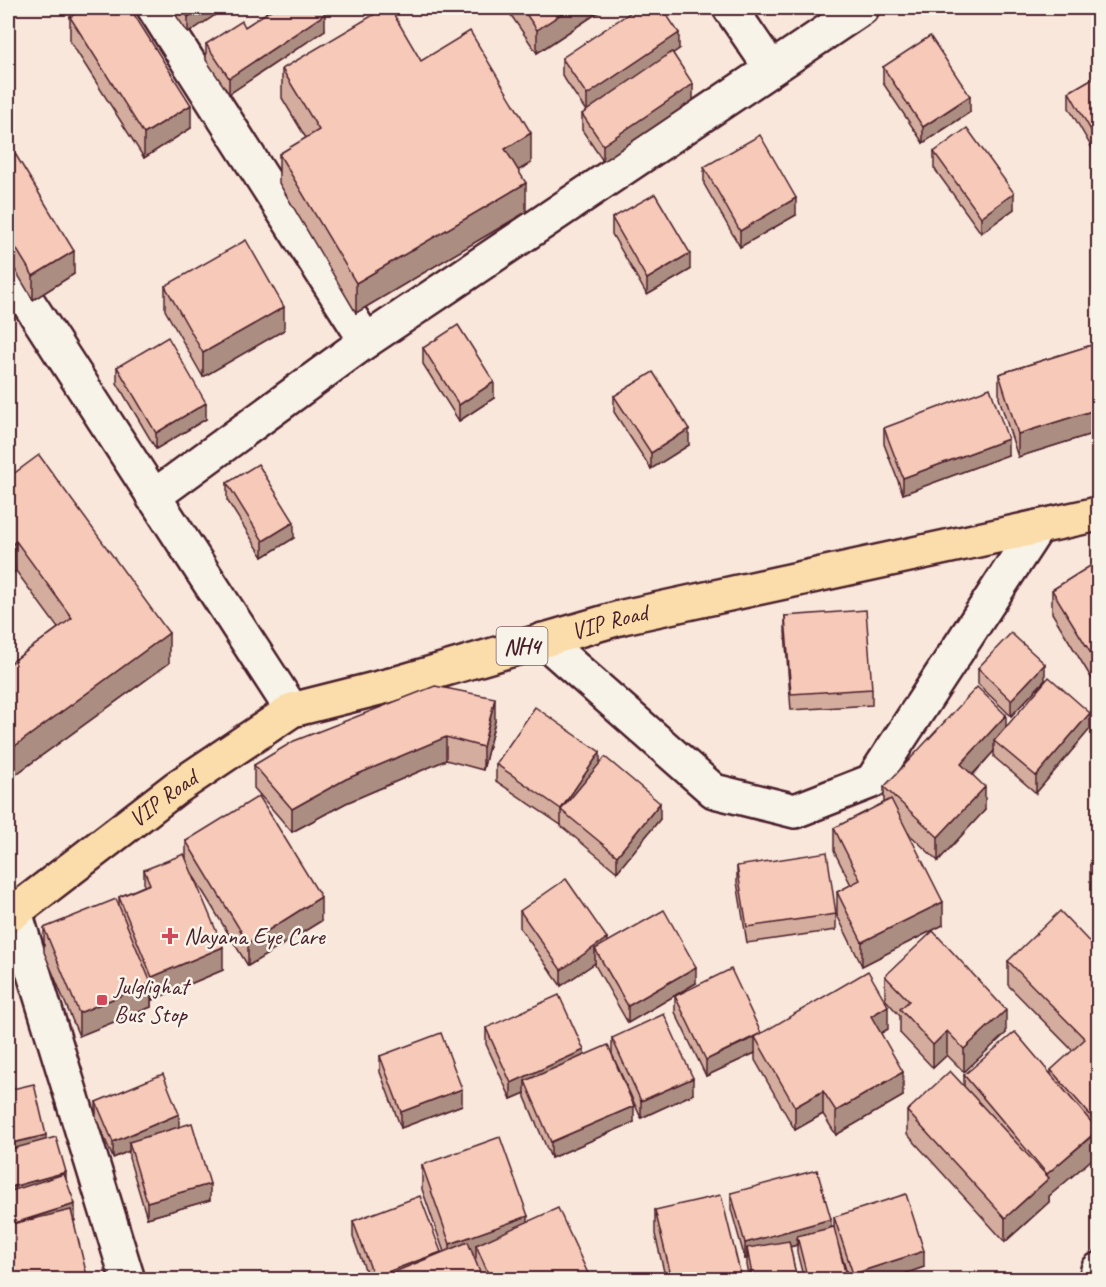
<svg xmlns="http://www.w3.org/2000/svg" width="1106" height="1287" viewBox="0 0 1106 1287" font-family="Caveat,sans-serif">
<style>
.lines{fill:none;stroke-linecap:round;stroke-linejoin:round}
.minor-casing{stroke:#4a1f2b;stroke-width:38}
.highway-casing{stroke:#4a1f2b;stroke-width:38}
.minor{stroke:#f7f3e8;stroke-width:33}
.highway{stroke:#faddab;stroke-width:33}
.wall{fill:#d4ad9e;stroke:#4a1f2b;stroke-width:1.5}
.shaded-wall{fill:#ac8d81;stroke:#4a1f2b;stroke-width:1.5}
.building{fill:#f6c9b8;stroke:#4a1f2b;stroke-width:1.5}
.poi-dot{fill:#d1495b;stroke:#f7f3e8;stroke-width:2}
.labels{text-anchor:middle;stroke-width:5;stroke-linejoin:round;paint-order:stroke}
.shield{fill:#f7f3e8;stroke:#7e5f64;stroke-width:1.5}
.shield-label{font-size:22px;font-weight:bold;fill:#4a1f2b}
.street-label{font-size:24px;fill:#4a1f2b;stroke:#f7f3e8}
.poi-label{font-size:24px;fill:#4a1f2b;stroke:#f7f3e8;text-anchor:start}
</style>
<rect width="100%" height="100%" fill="#f8e7da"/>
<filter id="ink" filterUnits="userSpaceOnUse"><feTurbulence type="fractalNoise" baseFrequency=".0167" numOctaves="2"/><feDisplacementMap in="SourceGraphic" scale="12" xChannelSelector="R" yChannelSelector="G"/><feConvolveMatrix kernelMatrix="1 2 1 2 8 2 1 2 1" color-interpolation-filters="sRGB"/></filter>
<g filter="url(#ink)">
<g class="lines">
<defs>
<g id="minor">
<polyline points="154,8 366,341"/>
<polyline points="730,8 771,68"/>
<polyline points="8,271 292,710"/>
<polyline points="153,497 366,341 862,8"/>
<polyline points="543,640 714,791 795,811 872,781 1038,527"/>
<polyline points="15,912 128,1280"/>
<polyline points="1096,1280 1098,1270"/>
</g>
<g id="highway">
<path id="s1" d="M8 917 176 788 292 710 391 685 623 617 1098 514"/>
</g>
</defs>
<!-- minor casing -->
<use href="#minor" class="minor-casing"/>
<!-- highway casing -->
<use href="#highway" class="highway-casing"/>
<!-- minor -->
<use href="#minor" class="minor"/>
<!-- highway -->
<use href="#highway" class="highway"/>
</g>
<!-- wall -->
<g class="wall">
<polygon points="171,8 221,8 221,11 188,33"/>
<polygon points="266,8 321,8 325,30 229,94 206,60 206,44 245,27 266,14"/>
<polygon points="506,8 605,8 537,53"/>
<polygon points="70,17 191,128 144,158 70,41"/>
<polygon points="679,49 673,53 693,100 603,161 582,130 582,114 586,111 562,75 562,58"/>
<polygon points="421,61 531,163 518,170 526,212 356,313 279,183 279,154 306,138 282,98 282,69"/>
<polygon points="883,67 970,112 923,143 883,83"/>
<polygon points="1098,75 1096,155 1069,108 1069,92"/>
<polygon points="8,142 74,274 33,300 8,258"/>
<polygon points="934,152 1014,209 981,233 934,168"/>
<polygon points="704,167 796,215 740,247 704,184"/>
<polygon points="612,218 690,270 647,295 612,234"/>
<polygon points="165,286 284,330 203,377 165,310"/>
<polygon points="1098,343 1098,432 1018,457 999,398 999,374"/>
<polygon points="423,348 494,398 459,421 423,364"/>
<polygon points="117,367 206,419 156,449 117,383"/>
<polygon points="614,396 689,445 651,469 614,412"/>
<polygon points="884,428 1008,455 903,494 884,444"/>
<polygon points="8,478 169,663 8,780 8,665 58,628 16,571"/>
<polygon points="227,483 294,538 263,557 227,500"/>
<polygon points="1098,561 1098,689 1052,613 1052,590"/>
<polygon points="785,616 872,689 872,705 791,710 785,632"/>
<polygon points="978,668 1045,680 1011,716 978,684"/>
<polygon points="495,721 483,770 446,760 346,803 292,832 254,788 254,765"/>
<polygon points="1006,727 1090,729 1036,793 994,757 994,751 973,775 985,810 938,861 907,832 943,925 862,966 837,915 837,892 851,885 834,851 834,828 884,803 884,787"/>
<polygon points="600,763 660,819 617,872 561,826 561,824 561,825 496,781 496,764"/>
<polygon points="186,841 321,921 248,966 194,877 223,970 152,1000 151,997 151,1007 79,1036 44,952 44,928 119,905 119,897 144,886 144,870 186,858"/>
<polygon points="1098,852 1098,887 1090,881 1090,865"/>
<polygon points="737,866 836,914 836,930 747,943 737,882"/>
<polygon points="520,911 607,942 696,983 628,1023 595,965 595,963 561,986 520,928"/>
<polygon points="1098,951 1098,1154 1049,1196 1049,1202 1005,1242 907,1134 907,1111 964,1086 964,1075 1051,1074 1051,1070 1073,1051 1008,985 1008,961"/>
<polygon points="885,976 1006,1033 964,1072 947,1055 933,1068 900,1033 900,1016 885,999"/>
<polygon points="675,996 761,1033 888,1029 881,1033 903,1096 836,1135 823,1114 795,1130 755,1060 755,1053 706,1076 675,1012"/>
<polygon points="486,1028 584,1055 634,1122 551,1158 525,1097 525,1093 511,1099 486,1044"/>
<polygon points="612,1038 693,1094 641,1118 612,1054"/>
<polygon points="380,1056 462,1105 401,1128 380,1072"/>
<polygon points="96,1102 179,1127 210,1200 147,1218 129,1158 129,1151 113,1158 96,1118"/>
<polygon points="422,1165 528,1221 591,1280 369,1280 353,1237 353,1221 441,1253 444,1252 422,1189"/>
<polygon points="731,1193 834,1228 834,1217 924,1267 887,1280 849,1280 839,1247 847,1280 804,1280 797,1252 797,1245 790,1247 797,1280 750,1280 747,1265 747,1258 745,1259 731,1209"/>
<polygon points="655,1210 742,1280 666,1280 655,1234"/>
</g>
<!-- shaded-wall -->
<g class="shaded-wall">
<polygon points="202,8 221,8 221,11 188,33 188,17"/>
<polygon points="570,8 605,8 537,53 537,30"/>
<polygon points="325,14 325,30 229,94 229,78"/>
<polygon points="679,33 679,49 587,111 587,95"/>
<polygon points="693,84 693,100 603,161 603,145"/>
<polygon points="970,96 970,112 923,143 923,127"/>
<polygon points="191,105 191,128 144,158 144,134"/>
<polygon points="531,133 531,163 505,178 505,149"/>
<polygon points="1098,138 1098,154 1096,155 1096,139"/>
<polygon points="526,183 526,212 356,313 356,283"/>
<polygon points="1014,193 1014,209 981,233 981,217"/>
<polygon points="796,198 796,215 740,247 740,231"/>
<polygon points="74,251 74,274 33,300 33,276"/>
<polygon points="690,253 690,270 647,295 647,279"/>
<polygon points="284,307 284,330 203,377 203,353"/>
<polygon points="494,382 494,398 459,421 459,405"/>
<polygon points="206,403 206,419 156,449 156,433"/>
<polygon points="1098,409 1098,432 1018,457 1018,434"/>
<polygon points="689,429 689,445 651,469 651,453"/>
<polygon points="1008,439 1008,455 903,494 903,478"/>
<polygon points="294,522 294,538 263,557 263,541"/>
<polygon points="16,541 16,571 8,577 8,548"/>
<polygon points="169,633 169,663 8,780 8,751"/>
<polygon points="1045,664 1045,680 1011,716 1011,700"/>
<polygon points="495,698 495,721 483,770 483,747"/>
<polygon points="1090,713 1090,729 1036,793 1036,776"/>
<polygon points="1006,715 1006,738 994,741 994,751 961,787 961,764"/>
<polygon points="446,737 446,760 346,803 292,832 292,809 346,779"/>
<polygon points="600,752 600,768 561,810 561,825 561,809"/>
<polygon points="985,787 985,810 938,861 938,837"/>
<polygon points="660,803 660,819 617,872 617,856"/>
<polygon points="321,897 321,921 248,966 248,943"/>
<polygon points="943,902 943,925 862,966 862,942"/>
<polygon points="607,938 607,954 595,949 595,963 561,986 561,970"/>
<polygon points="223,947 223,970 152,1000 152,977"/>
<polygon points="696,967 696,983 628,1023 628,1006"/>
<polygon points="151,983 151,1007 79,1036 79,1013"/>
<polygon points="888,1006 888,1029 871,1039 871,1016"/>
<polygon points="1006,1010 1006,1033 964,1072 964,1049"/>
<polygon points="947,1031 947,1055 933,1068 933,1045"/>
<polygon points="755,1037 755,1053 706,1076 706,1060"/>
<polygon points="584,1050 584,1066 525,1081 525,1093 511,1099 511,1083"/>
<polygon points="903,1072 903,1096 836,1135 836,1111"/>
<polygon points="693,1078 693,1094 641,1118 641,1101"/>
<polygon points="462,1089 462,1105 401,1128 401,1112"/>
<polygon points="823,1091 823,1114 795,1130 795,1107"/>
<polygon points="634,1106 634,1122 551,1158 551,1142"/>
<polygon points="179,1114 179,1130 129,1142 129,1151 113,1158 113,1142"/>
<polygon points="1098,1131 1098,1154 1049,1196 1049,1202 1005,1242 1005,1218 1047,1180 1047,1174"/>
<polygon points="46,1135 46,1152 8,1160 8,1144"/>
<polygon points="66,1172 66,1188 8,1204 8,1188"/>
<polygon points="210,1184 210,1200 147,1218 147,1202"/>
<polygon points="75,1204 75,1221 8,1242 8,1226"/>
<polygon points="528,1216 528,1240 476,1245 476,1258 450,1267 450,1244"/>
<polygon points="831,1219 831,1236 797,1236 797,1245 749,1258 747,1248 747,1258 745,1259 745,1243"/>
<polygon points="924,1251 924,1267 887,1280 853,1280 853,1274"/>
<polygon points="441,1252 441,1268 374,1280 374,1277"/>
</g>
<!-- building -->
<g class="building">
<polygon points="85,8 130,8 191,105 144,134 70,17"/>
<polygon points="182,8 202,8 188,17"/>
<polygon points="269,8 321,8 325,14 229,78 206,44 242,21 245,27 271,10"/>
<polygon points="385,8 390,8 421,61 470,31 531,133 505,149 526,183 356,283 279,154 319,130 282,69"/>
<polygon points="522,8 570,8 537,30"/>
<polygon points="637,8 662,8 679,33 587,95 562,58"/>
<polygon points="930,36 970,96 923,127 883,67"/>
<polygon points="672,52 693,84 603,145 582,114"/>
<polygon points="1098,75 1098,138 1096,139 1069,92"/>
<polygon points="967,128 1014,193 981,217 934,152"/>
<polygon points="760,135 796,198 740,231 704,167"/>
<polygon points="8,142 74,251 33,276 8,235"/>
<polygon points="655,194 690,253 647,279 612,218"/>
<polygon points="246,240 284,307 203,353 165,286"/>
<polygon points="458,325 494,382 459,405 423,348"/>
<polygon points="168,337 206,403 156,433 117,367"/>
<polygon points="1098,343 1098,409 1018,434 999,374"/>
<polygon points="653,372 689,429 651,453 614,396"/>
<polygon points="990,388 1008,439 903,478 884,428"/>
<polygon points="39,455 169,633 8,751 8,665 72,618 16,541 8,548 8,478"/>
<polygon points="258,464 294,522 263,541 227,483"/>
<polygon points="1098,561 1098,665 1052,590"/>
<polygon points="866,610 872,689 791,694 785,616"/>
<polygon points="1011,633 1045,664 1011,700 978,668"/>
<polygon points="1049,677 1090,713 1036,776 994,741"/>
<polygon points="435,686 495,698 483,747 446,737 346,779 292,809 254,765 294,741"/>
<polygon points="977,687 1006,715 961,764 985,787 938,837 884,787"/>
<polygon points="535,707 600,752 561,809 496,764"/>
<polygon points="605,757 660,803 617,856 561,810"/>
<polygon points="259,796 321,897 248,943 186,841"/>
<polygon points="891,799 943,902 862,942 837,892 860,880 834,828"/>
<polygon points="827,852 836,914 747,927 737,866"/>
<polygon points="1098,852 1098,871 1090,865"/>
<polygon points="184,854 223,947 152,977 119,897 150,884 144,870"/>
<polygon points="566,879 607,938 561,970 520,911"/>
<polygon points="116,899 151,983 79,1013 44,928"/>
<polygon points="664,910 696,967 628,1006 595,949"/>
<polygon points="1060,911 1098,951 1098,1124 1051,1070 1085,1039 1008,961"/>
<polygon points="933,931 1006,1010 964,1049 947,1031 933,1045 900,1009 909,1001 885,976"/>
<polygon points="731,969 761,1033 706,1060 675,996"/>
<polygon points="868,971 888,1006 871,1016 903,1072 836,1111 823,1091 795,1107 755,1037"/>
<polygon points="559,995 584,1050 511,1083 486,1028"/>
<polygon points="664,1014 693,1078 641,1101 612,1038"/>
<polygon points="1015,1032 1098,1130 1047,1174 964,1075"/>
<polygon points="441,1033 462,1089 401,1112 380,1056"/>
<polygon points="608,1045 634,1106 551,1142 525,1081"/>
<polygon points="950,1071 1049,1178 1005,1218 907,1111"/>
<polygon points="163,1074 179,1114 113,1142 96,1102"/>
<polygon points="34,1084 46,1135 8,1144 8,1090"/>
<polygon points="192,1123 210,1184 147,1202 129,1142"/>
<polygon points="56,1137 66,1172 8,1188 8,1150"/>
<polygon points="500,1137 528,1216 450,1244 422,1165"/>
<polygon points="817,1170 831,1219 745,1243 731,1193"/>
<polygon points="64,1174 75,1204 8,1225 8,1192"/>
<polygon points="906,1194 924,1251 853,1274 834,1217"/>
<polygon points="721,1195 742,1280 672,1280 655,1210"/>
<polygon points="420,1196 441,1252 374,1277 353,1221"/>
<polygon points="558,1208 591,1280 491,1280 476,1245"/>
<polygon points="71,1210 88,1280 8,1280 8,1225"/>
<polygon points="834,1227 847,1280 808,1280 797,1236"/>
<polygon points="789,1241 797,1280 753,1280 747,1248"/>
<polygon points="468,1242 483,1280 375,1280"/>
</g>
</g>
<!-- markers -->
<g class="poi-dot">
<path d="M167 927h6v6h6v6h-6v6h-6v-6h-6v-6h6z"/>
<rect x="96" y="994" width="12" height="12" rx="3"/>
</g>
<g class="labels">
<!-- shield labels -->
<rect class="shield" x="496.5" y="627" width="51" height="38" rx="4.5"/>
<g class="shield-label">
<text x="522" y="654">NH4</text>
</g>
<!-- street labels -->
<g class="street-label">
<text dy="8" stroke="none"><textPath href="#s1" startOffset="681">VIP Road</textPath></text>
<text dy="8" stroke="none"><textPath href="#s1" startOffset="195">VIP Road</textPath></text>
</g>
<!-- poi labels -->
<g class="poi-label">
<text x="184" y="944">Nayana Eye Care</text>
<text x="114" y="994">Julglighat<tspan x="114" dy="28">Bus Stop</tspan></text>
</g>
</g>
<!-- margin -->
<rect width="1106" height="1287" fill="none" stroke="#f7f3e8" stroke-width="30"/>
<rect x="15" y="15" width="1076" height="1257" fill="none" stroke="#4a1f2b" stroke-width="2" filter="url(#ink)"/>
</svg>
